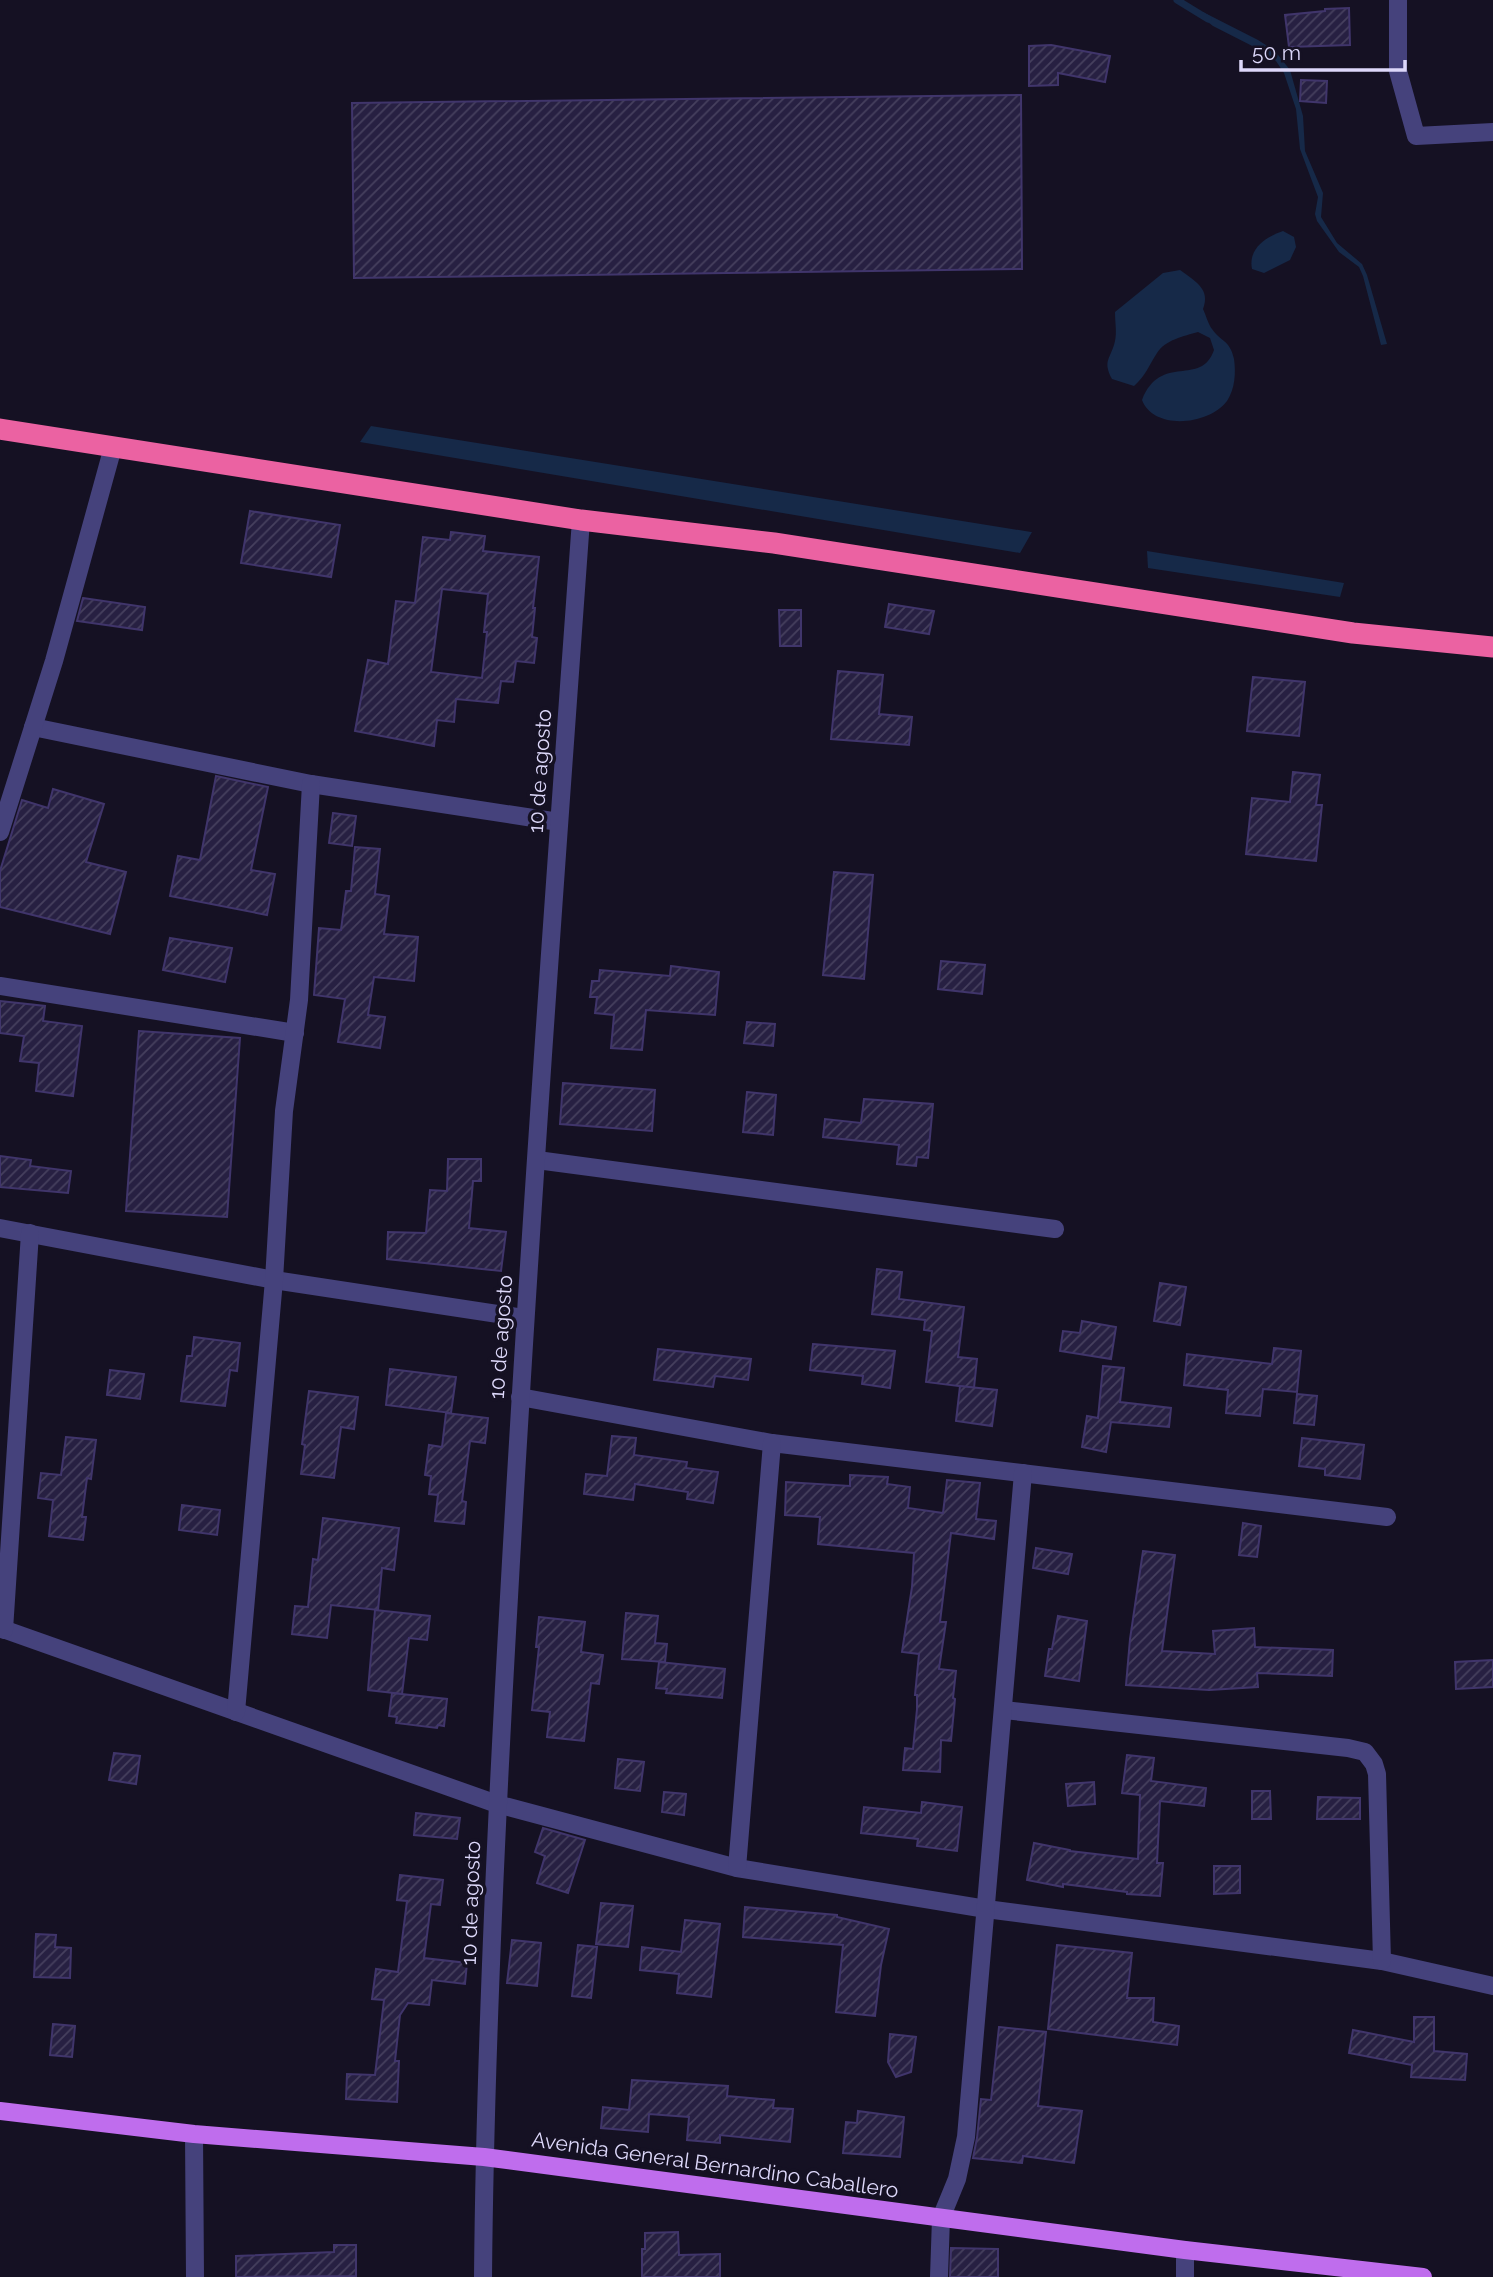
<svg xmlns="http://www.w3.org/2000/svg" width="1493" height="2277" viewBox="0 0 1493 2277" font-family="Raleway,sans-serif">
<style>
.water{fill:#162948}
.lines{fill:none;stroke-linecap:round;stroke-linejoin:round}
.stream{stroke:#162948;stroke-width:7}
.building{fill:url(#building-hatch);stroke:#40356b;stroke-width:2;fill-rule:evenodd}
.minor{stroke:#45427c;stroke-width:18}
.major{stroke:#bf6ded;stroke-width:18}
.highway{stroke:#eb62a2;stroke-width:21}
.labels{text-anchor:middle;stroke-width:7;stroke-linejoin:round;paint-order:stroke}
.street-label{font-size:21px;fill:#ddd8fa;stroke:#151123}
</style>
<defs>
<pattern id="building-hatch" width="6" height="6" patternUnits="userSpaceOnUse" patternTransform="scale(1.75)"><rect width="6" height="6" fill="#272042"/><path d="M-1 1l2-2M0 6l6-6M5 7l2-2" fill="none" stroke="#46405e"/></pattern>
</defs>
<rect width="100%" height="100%" fill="#151123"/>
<!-- water -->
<g class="water">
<polygon points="1203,12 1258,40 1275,51 1290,70 1303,116 1305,151 1323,193 1321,217 1337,243 1362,264 1367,275 1387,344 1381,345 1363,276 1359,267 1339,252 1317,221 1315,214 1318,197 1300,149 1296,109 1284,73 1276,61 1266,53 1213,26 1200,16"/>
<path d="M1283 231 1294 237 1296 247 1290 260 1264 273 1252 269C1248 248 1266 237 1283 231Z"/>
<path d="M1180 270C1195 281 1211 289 1203 309 1206 315 1208 324 1212 329 1221 342 1230 340 1234 359 1236 373 1235 389 1227 401 1209 425 1154 431 1142 400 1161 352 1201 388 1214 350L1210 338 1198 332C1184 336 1165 340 1157 353 1148 367 1146 375 1134 386L1112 379C1102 360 1111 359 1115 341 1117 333 1115 322 1115 312L1163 273Z"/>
<polygon points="371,426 1031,532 1032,532 1020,553 360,442"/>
<polygon points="1147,551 1344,583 1340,597 1148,568"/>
</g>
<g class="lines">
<!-- stream -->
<polyline class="stream" points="1177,0 1208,19"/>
</g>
<!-- building -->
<g class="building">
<polygon points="1349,8 1350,45 1289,47 1285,15 1325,11 1325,9"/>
<polygon points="1051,45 1110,56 1105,82 1058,73 1058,85 1029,86 1029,46"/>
<polygon points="1301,80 1327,81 1326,103 1300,101"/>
<polygon points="1021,95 1022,269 354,278 352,103"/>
<polygon points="250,511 340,525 331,577 241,563"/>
<path d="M451 532 485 536 483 551 539 557 533 608H535L532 637 537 638 534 663 516 661 513 682 501 681 498 703 456 699 454 722 437 720 434 746 355 731 368 660 388 664 396 601 415 603 423 537 450 540ZM442 589 488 594 484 632H487L482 678 431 672Z"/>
<polygon points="83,598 145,607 142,630 77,621"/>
<polygon points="889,604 934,611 929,634 885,627"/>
<polygon points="779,610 801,610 801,646 780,646"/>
<polygon points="838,671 883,675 879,714 912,717 909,745 831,739"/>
<polygon points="1253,677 1305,682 1299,736 1247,731"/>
<polygon points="1293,772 1320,775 1316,805 1322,805 1316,861 1246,854 1252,798 1290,802"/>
<polygon points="216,776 268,787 251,870 275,874 267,915 170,896 178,856 200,860"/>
<polygon points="53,789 104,804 86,862 126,872 110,934 0,907 0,871 22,800 48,808"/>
<polygon points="333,813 356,816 352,846 329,843"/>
<polygon points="355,847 380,849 375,894 389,896 384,934 418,937 414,981 374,977 368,1015 385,1017 380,1048 338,1042 345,999 314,995 319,928 341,930 346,891 351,891"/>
<polygon points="834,872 873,875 864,979 823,975"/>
<polygon points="170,938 232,948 225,982 163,970"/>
<polygon points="941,961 985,965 982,994 938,989"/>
<polygon points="671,966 719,972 715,1015 646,1010 642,1050 611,1048 614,1015 595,1013 597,997 590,997 592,981 599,981 600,970 670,976"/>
<polygon points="0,1001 45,1006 43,1021 82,1026 73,1096 36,1091 39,1063 20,1061 24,1036 0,1033"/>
<polygon points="747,1022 775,1024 773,1046 744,1043"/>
<polygon points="139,1031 240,1038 227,1217 126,1211"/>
<polygon points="563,1083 655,1090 652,1131 560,1124"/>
<polygon points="747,1092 776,1095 773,1135 743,1132"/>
<polygon points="864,1099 933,1104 928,1158 917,1157 916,1166 897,1164 899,1145 823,1137 825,1119 861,1123"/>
<polygon points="0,1156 31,1160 30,1166 71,1171 68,1193 0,1187"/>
<polygon points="448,1159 481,1159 481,1181 473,1181 469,1228 506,1232 501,1271 387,1259 388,1232 426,1233 430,1190 447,1191"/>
<polygon points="877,1269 902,1272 899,1299 964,1307 958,1357 977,1359 974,1388 926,1382 932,1331 924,1330 925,1320 872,1314"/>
<polygon points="1160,1283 1186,1287 1180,1325 1154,1321"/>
<polygon points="1082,1321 1116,1327 1111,1359 1060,1351 1063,1331 1080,1333"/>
<polygon points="194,1337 240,1343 237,1371 230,1370 225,1406 181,1401 187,1356 192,1356"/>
<polygon points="813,1344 895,1351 890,1388 862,1384 863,1376 810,1370"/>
<polygon points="1274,1348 1301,1351 1297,1392 1263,1389 1260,1416 1226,1413 1228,1390 1184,1385 1187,1354 1272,1364"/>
<polygon points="658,1349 751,1359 748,1380 715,1376 713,1387 654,1380"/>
<polygon points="1103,1366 1124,1368 1120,1402 1171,1408 1169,1427 1111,1422 1106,1452 1082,1447 1087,1416 1098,1418"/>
<polygon points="390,1369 456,1377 451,1413 386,1405"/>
<polygon points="110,1370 144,1374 140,1399 107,1395"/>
<polygon points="960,1386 997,1390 992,1426 956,1421"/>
<polygon points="309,1391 358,1397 354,1429 341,1427 334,1478 301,1474 305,1445 302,1444"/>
<polygon points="1297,1394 1317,1396 1314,1425 1294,1423"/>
<polygon points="446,1413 488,1418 485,1443 470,1441 462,1501 466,1502 464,1524 435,1521 438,1495 429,1494 431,1476 425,1475 429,1445 442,1447"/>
<polygon points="612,1436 636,1438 634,1455 687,1462 686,1468 718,1472 713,1503 687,1499 688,1492 635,1484 633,1500 584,1494 586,1474 607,1476"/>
<polygon points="66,1437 96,1440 91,1479 87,1478 82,1517 86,1517 83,1540 49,1536 53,1500 38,1498 41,1473 61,1475"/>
<polygon points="1302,1438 1364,1445 1360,1479 1325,1475 1325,1469 1299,1466"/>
<polygon points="850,1475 888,1477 887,1484 910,1487 908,1508 943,1513 947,1480 980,1483 976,1519 996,1521 994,1539 951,1533 940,1622 946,1622 939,1669 956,1671 953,1698 955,1699 951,1741 941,1740 940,1772 903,1770 905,1748 913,1749 917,1709 917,1695 915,1695 919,1654 902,1652 912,1587 914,1553 818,1544 820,1517 785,1515 786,1482 850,1486"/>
<polygon points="182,1505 220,1510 217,1535 179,1530"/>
<polygon points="323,1518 399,1528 394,1570 382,1568 378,1610 331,1605 327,1638 292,1634 295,1606 308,1607 313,1559 318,1560"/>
<polygon points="1243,1523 1261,1526 1257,1557 1239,1555"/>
<polygon points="1036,1548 1072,1554 1068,1574 1033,1568"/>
<polygon points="1143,1551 1175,1555 1162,1651 1215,1654 1213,1631 1254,1628 1255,1647 1333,1650 1332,1676 1257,1673 1258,1687 1209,1690 1126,1685 1130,1639"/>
<polygon points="375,1610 430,1616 427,1640 409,1638 402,1694 368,1690"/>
<polygon points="626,1613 658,1616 655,1643 667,1644 665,1662 622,1659"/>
<polygon points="1058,1616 1087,1621 1079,1681 1045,1676 1049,1649 1052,1649"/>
<polygon points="539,1617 585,1622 581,1652 603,1655 599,1684 591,1683 584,1741 547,1737 550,1712 532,1710 539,1647 536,1647"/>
<polygon points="1493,1660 1493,1687 1456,1689 1455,1662"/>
<polygon points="659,1662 725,1669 722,1698 666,1693 667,1689 656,1688"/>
<polygon points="392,1693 447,1699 444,1726 438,1725 437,1728 396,1723 397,1717 389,1716"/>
<polygon points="114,1753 140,1756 136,1784 109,1780"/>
<polygon points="1127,1755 1154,1758 1151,1781 1206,1788 1204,1806 1160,1801 1157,1863 1163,1863 1160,1896 1127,1894 1127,1892 1063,1884 1063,1887 1027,1880 1034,1843 1070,1850 1070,1851 1138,1859 1140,1795 1122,1793"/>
<polygon points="618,1759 644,1762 640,1791 615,1788"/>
<polygon points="1094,1782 1095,1804 1068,1806 1066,1784"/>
<polygon points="1252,1791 1270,1791 1271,1819 1252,1819"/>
<polygon points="664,1792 686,1794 684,1815 662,1812"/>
<polygon points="1318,1797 1360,1798 1360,1819 1317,1819"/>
<polygon points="922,1802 962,1807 957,1851 917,1846 918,1839 861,1833 864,1807 921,1813"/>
<polygon points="416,1813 460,1818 457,1839 414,1835"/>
<polygon points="543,1828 585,1840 568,1893 537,1883 545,1856 535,1852"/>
<polygon points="1214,1866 1240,1866 1240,1893 1214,1894"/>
<polygon points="400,1875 443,1880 440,1905 431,1904 424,1958 467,1963 465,1984 432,1980 429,2005 408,2003 400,2015 395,2061 399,2061 397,2102 346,2099 347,2074 375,2075 384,2000 372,1999 376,1969 398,1972 407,1901 397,1900"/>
<polygon points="601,1903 633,1906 628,1947 596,1944"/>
<polygon points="745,1907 837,1915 837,1917 889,1929 881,1965 875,2016 836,2012 843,1945 743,1937"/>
<polygon points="685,1920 720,1924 711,1997 677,1993 679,1974 640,1970 642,1947 681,1952"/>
<polygon points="36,1934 56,1935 55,1947 71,1948 70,1978 34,1977"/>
<polygon points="512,1940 541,1943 537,1986 507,1983"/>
<polygon points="578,1945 597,1947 591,1998 572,1996"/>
<polygon points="1057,1945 1132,1953 1127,1998 1154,1998 1153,2022 1179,2026 1177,2045 1048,2029"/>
<polygon points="1414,2017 1434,2017 1434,2051 1467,2054 1465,2080 1411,2077 1412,2065 1349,2053 1353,2030 1414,2042"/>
<polygon points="53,2024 75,2026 72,2057 50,2055"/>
<polygon points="999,2027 1046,2032 1038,2106 1082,2111 1074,2163 1023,2156 1022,2163 973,2158 977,2138 981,2099 991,2100"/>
<polygon points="890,2034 916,2037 911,2072 896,2077 888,2062"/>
<polygon points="632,2080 728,2086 727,2096 774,2100 773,2108 793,2109 790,2142 720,2135 720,2143 687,2140 689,2117 649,2114 648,2132 601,2128 603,2107 629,2110"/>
<polygon points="858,2111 904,2117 900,2157 843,2153 846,2122 857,2123"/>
<polygon points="678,2232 679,2255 720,2254 720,2277 642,2277 642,2249 645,2249 645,2233"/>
<polygon points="334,2245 356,2245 356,2276 236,2277 236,2256 334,2252"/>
<polygon points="951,2248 998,2249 998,2277 950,2277"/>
</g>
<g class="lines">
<!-- minor -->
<g class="minor">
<polyline points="1398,0 1398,71 1416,136 1493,132"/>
<polyline points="33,727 311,784 559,822"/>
<polyline points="0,832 54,661 113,447"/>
<polyline points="0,986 295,1033"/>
<polyline points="537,1160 1055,1229"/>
<polyline points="0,1228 274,1280 524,1318"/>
<polyline points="520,1397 772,1443 1387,1517"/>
<polyline points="0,1628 497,1804 737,1868 986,1909 1382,1961 1493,1986"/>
<polyline points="4,1630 30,1233"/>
<polyline points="1004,1710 1348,1748 1365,1752 1374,1764 1377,1774 1382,1961"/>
<polyline points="236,1712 274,1280 284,1111 299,1000 311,784"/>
<polyline points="737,1868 772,1443"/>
<polyline points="194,2134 195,2277"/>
<path d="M483 2277C485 2050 496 1823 509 1597 529 1238 555 879 581 520"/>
<polyline points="939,2277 941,2218 957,2179 966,2137 1023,1473"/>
<polyline points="1185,2277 1185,2250"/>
</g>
<!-- major -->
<polyline class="major" points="0,2111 194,2134 484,2157 1185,2250 1423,2277"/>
<!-- highway -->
<polyline class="highway" points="0,429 581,520 774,543 1353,633 1493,647"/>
</g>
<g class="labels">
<!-- street labels -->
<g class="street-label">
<text transform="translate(540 771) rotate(-86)" y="7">10 de agosto</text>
<text transform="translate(501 1337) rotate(-86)" y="7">10 de agosto</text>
<text transform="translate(471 1903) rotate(-88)" y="7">10 de agosto</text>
<text transform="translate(715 2165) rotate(8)" y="7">Avenida General Bernardino Caballero</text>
</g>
</g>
<!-- scale -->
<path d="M1241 60v10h164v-10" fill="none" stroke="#ddd8fa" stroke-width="3.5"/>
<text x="1252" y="60" font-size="21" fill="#ddd8fa" stroke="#151123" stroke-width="5" paint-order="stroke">50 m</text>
</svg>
